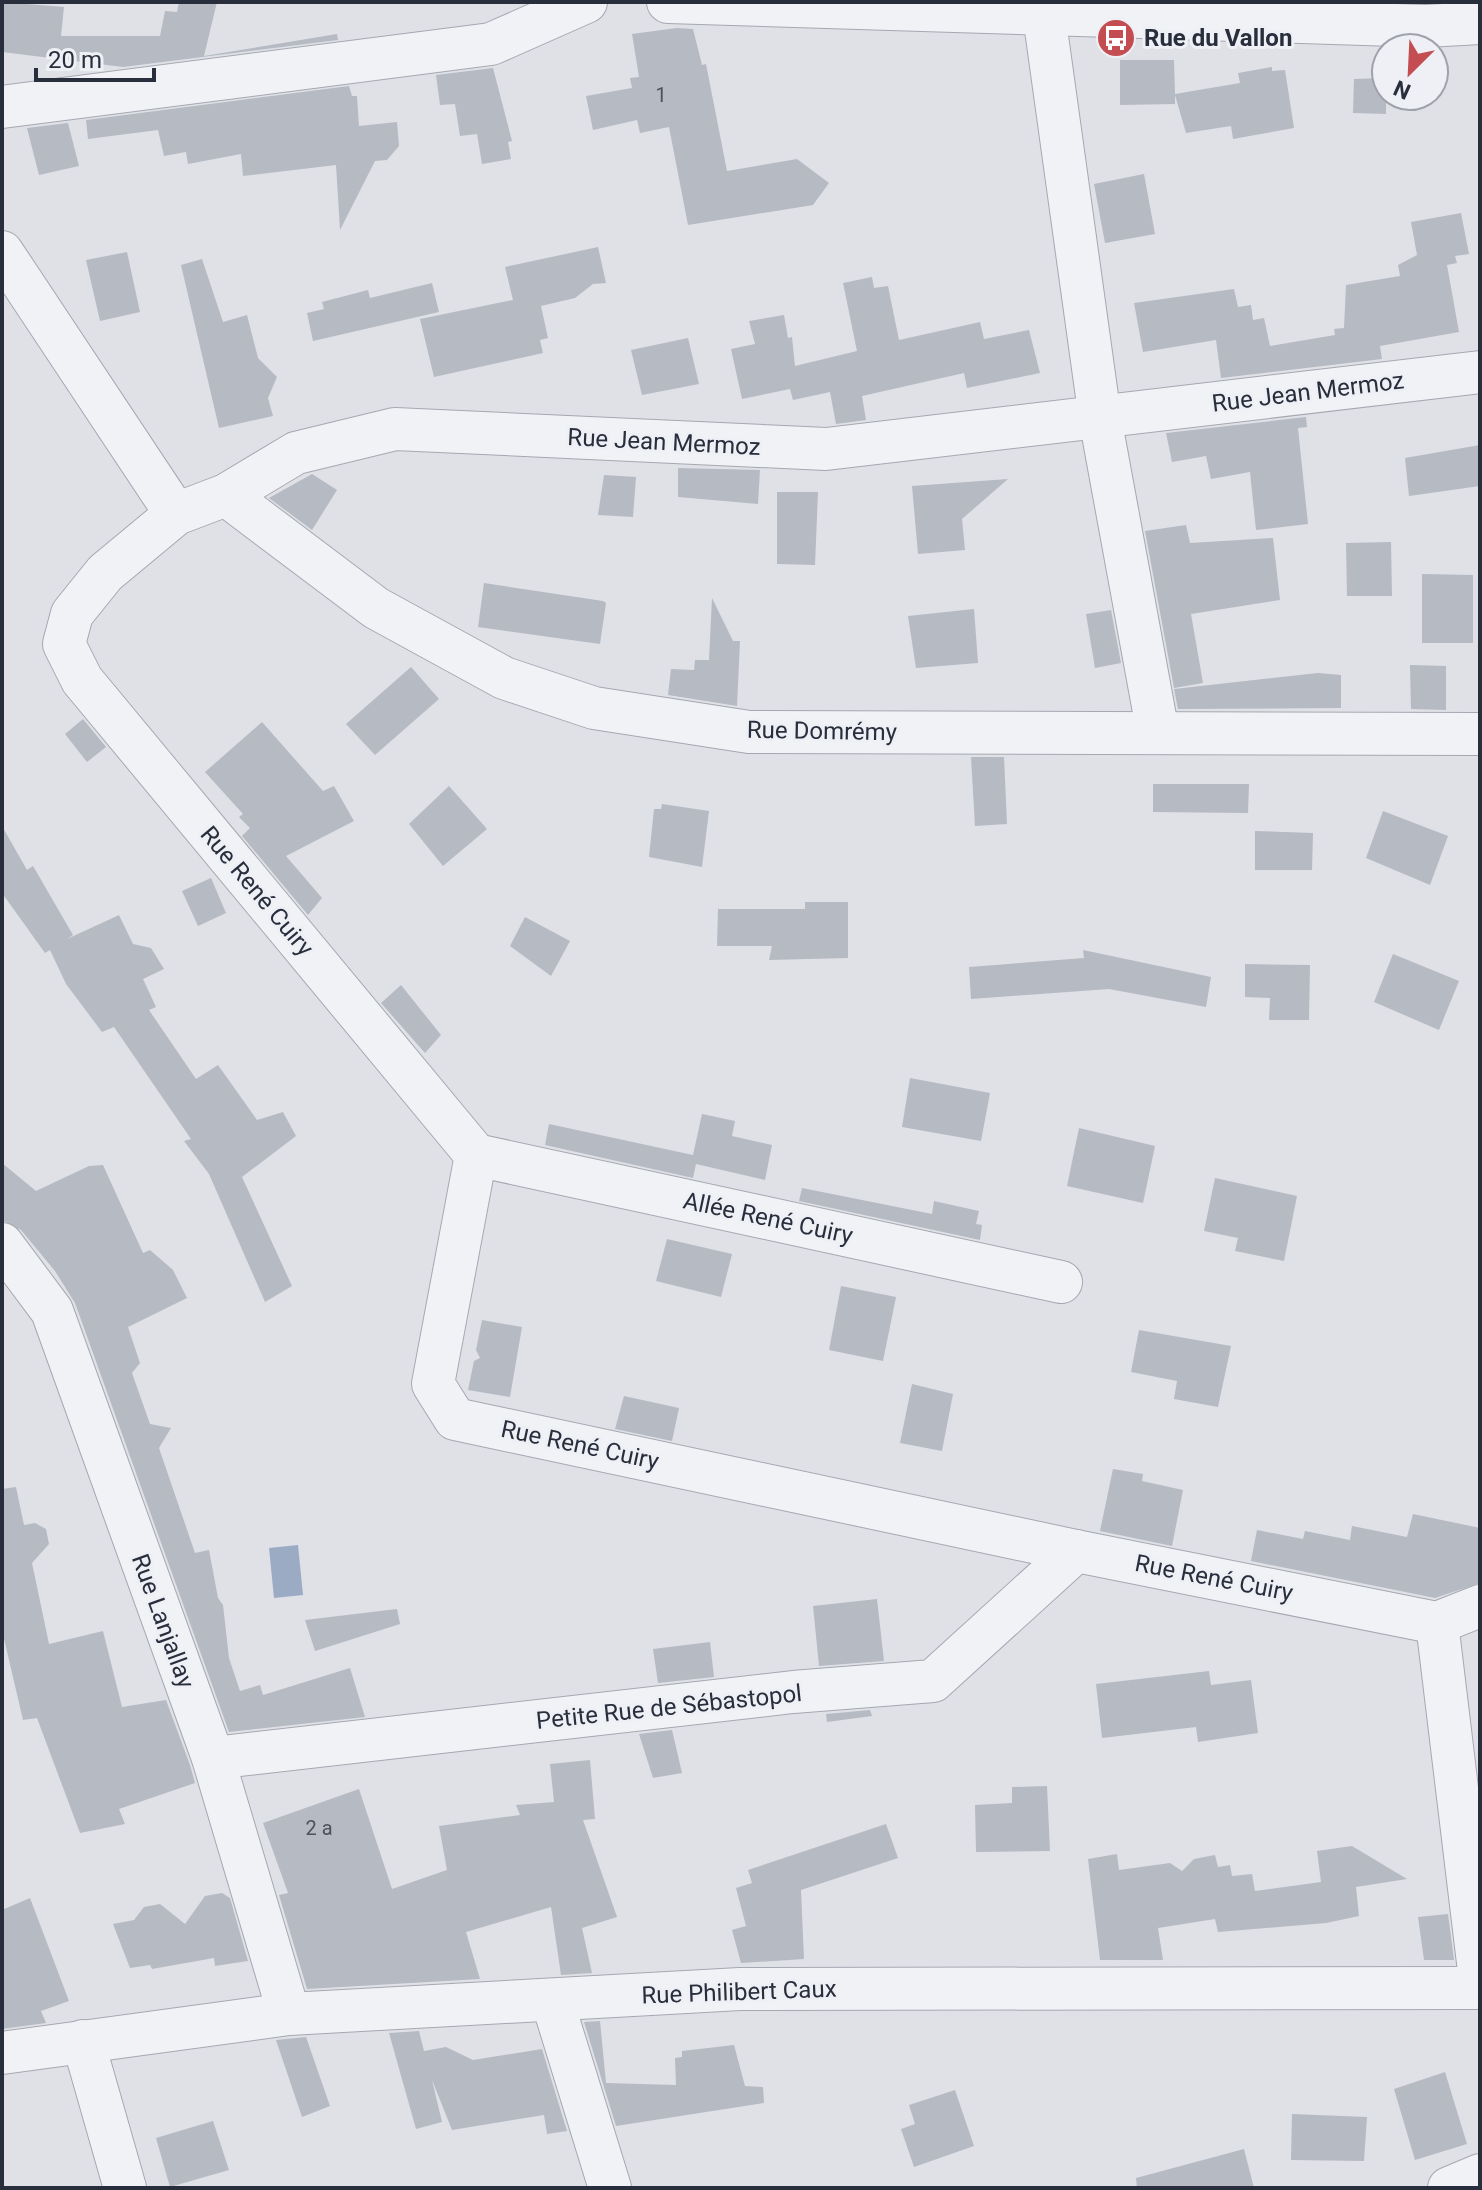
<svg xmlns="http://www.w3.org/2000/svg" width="1482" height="2190" viewBox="0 0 1482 2190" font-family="Roboto,sans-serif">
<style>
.water{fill:#9cabc4}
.building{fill:#b6bac3}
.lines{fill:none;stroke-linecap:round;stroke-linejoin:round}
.minor-casing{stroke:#a5a8b1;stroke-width:44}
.minor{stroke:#f1f2f6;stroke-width:42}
.labels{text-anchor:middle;stroke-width:6;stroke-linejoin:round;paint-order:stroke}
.number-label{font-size:20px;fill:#4c515e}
.poi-label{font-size:24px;font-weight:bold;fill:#292e3d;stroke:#eef0f5;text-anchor:start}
.street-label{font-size:24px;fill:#292e3d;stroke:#eef0f5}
</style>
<rect width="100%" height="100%" fill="#dfe1e7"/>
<!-- water -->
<polygon class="water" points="298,1545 303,1595 274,1598 269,1548"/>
<!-- building -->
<g class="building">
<polygon points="2,2 64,7 61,36 160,36 165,11 177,12 179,2 217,2 204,56 337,34 338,40 123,67 2,52"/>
<polygon points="677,28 693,29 702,65 706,64 727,171 797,159 829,183 813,205 688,225 669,127 640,133 637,120 593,130 586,96 632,88 630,78 639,77 632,34"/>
<polygon points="1120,60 1174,60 1175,94 1240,83 1238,73 1272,67 1272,71 1285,70 1294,128 1233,139 1231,126 1186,133 1175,95 1175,104 1120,105"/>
<polygon points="493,68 512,141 508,142 511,159 482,164 477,134 460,136 455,104 440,105 436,75"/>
<polygon points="1386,78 1386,114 1353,113 1354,79"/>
<polygon points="349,86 352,96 357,96 359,126 397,122 399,146 387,160 375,161 340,230 336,165 243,176 241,154 188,164 186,152 164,156 158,130 88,139 86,120"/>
<polygon points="68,123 79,166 39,175 27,128"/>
<polygon points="1144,174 1155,234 1105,243 1094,184"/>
<polygon points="1461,213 1469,254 1455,256 1457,263 1447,265 1459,332 1380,346 1382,359 1221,378 1216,340 1143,352 1134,303 1234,289 1238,307 1251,305 1253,320 1264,318 1270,346 1335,335 1334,329 1344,328 1346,285 1400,276 1398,265 1417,255 1411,222"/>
<polygon points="598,247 606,283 593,284 575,298 541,306 548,338 540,340 543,353 434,377 420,319 513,300 505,267"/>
<polygon points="127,252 140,312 100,321 86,260"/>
<polygon points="202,259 223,322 247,315 258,358 277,377 268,398 273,416 219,428 181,265"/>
<polygon points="872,277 874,288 888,286 899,340 980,322 984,339 1029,330 1040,373 967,388 964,373 862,396 866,420 836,424 830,392 793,400 790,389 742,399 731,349 755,344 749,321 784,315 788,338 792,337 795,366 857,351 843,283"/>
<polygon points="432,283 439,312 313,341 307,313 324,309 322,302 368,290 370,298"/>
<polygon points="688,338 699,384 642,395 631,350"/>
<polygon points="1306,417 1307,427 1298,428 1308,524 1256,530 1250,472 1211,479 1206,456 1172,462 1166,433"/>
<polygon points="1480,445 1480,486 1409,496 1405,458"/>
<polygon points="678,468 760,470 758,504 678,497"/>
<polygon points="312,474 337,490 312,530 269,498"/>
<polygon points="604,475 636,477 633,517 598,515"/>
<polygon points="1008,479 962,519 965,550 918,554 912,486"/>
<polygon points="777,492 818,492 815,565 777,564"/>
<polygon points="1186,525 1190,543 1273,538 1280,600 1191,614 1203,683 1174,688 1145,531"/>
<polygon points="1391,542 1392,596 1347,596 1346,543"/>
<polygon points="1422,574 1473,575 1473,643 1422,643"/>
<polygon points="484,583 603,601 606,603 600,644 478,627"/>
<polygon points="712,598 733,641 740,641 737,706 668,695 671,669 694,670 695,660 709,660"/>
<polygon points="974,609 978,663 916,668 908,616"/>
<polygon points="1111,610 1121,663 1095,668 1086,614"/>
<polygon points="1410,665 1446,666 1446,710 1411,709"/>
<polygon points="411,667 439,699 375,755 346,724"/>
<polygon points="1318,673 1341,675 1341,708 1178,709 1174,689"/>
<polygon points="83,719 106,747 87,762 65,734"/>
<polygon points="262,722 323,791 334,786 354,821 286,856 322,898 308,915 242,836 250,828 239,817 243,814 205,772"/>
<polygon points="971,757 1004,757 1007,824 975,826"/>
<polygon points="1153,784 1249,784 1248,813 1153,812"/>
<polygon points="449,786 487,829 443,866 409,824"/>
<polygon points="662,804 709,811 702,867 649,857 654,809 661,809"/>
<polygon points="1383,811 1448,836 1430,885 1366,858"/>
<polygon points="2,826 27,870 33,866 73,935 67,939 119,915 133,944 151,948 164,969 143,979 156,1007 149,1010 196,1079 218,1065 257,1120 283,1112 296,1136 242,1177 292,1286 265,1302 209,1174 184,1141 191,1139 114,1027 102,1032 66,984 50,950 45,953 2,893"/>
<polygon points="1255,831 1313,833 1312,870 1255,870"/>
<polygon points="211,878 226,913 198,926 182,891"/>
<polygon points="805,902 848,902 848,958 769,960 772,946 717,946 718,909 805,909"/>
<polygon points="525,917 570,941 551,976 510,946"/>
<polygon points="1083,950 1211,977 1206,1007 1109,989 971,999 969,967 1084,958"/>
<polygon points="1393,954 1459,981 1439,1030 1374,1002"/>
<polygon points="1245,964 1310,965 1309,1020 1269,1020 1270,998 1245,997"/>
<polygon points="401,985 441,1035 425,1053 381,1003"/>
<polygon points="910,1078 990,1093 981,1141 902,1127"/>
<polygon points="702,1114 735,1121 732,1136 772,1145 765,1180 696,1164 693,1178 545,1145 549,1124 693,1155"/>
<polygon points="1079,1128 1155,1146 1143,1203 1067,1186"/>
<polygon points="2,1163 36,1191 89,1166 103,1165 143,1253 150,1250 173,1270 187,1298 128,1327 140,1363 132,1373 150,1424 171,1428 159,1448 195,1553 209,1550 218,1598 223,1605 229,1658 240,1691 260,1685 263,1695 350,1668 365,1717 229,1732 75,1303 55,1271 21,1230 2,1220"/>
<polygon points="1215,1178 1297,1196 1284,1261 1235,1251 1238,1238 1204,1231"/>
<polygon points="802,1188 932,1214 934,1201 979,1211 976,1224 982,1225 980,1240 799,1201"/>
<polygon points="667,1239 732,1254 721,1297 656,1281"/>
<polygon points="841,1286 896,1297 883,1361 829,1350"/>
<polygon points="482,1320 522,1327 510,1397 468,1390 474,1361 480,1358 476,1350"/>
<polygon points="1139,1330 1231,1346 1218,1407 1174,1399 1177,1381 1131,1372"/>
<polygon points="912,1384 953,1394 942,1451 900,1443"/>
<polygon points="624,1396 679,1408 672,1441 615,1429"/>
<polygon points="1113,1469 1143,1474 1142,1481 1183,1490 1172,1546 1100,1531"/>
<polygon points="16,1487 24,1525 35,1523 46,1529 49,1544 32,1563 49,1644 103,1631 122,1707 166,1700 190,1765 195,1783 119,1809 125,1824 80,1833 37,1718 23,1720 2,1630 2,1489"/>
<polygon points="1413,1514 1480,1528 1480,1583 1435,1598 1251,1561 1257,1530 1303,1539 1305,1531 1350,1540 1352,1526 1407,1537"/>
<polygon points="877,1599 884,1661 819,1666 813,1606"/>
<polygon points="397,1609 400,1624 315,1651 305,1620"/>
<polygon points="710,1642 714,1677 658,1683 653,1649"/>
<polygon points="1209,1671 1211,1685 1251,1680 1258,1733 1198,1742 1196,1727 1102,1738 1096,1684"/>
<polygon points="870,1710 872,1716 827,1722 826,1714"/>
<polygon points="672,1730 682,1773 653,1778 639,1734"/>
<polygon points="590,1760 595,1819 583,1820 617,1917 582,1928 592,1973 561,1975 551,1907 466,1932 480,1979 307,1989 279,1895 288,1893 263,1823 359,1789 392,1889 447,1870 439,1826 520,1815 516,1805 554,1802 550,1764"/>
<polygon points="1047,1786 1050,1851 976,1852 975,1805 1012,1803 1012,1787"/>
<polygon points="886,1824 898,1858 801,1890 804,1959 741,1963 732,1930 746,1926 736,1888 752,1883 748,1870"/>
<polygon points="1352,1846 1407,1879 1356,1887 1359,1916 1326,1923 1218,1932 1215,1919 1158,1928 1163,1960 1100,1960 1088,1859 1117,1854 1119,1870 1170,1863 1182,1871 1194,1859 1215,1855 1218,1867 1230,1865 1232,1876 1252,1874 1255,1891 1321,1882 1317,1851"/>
<polygon points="222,1893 230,1898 248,1961 215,1966 214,1958 152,1969 150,1965 130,1968 113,1924 134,1920 144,1907 160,1904 185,1924 205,1896"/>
<polygon points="30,1898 69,2001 41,2011 46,2023 2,2029 2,1910"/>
<polygon points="1448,1914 1454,1960 1424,1960 1418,1917"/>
<polygon points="600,2021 606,2083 676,2085 675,2058 682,2057 682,2051 734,2045 745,2086 763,2087 764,2103 616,2126 584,2022"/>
<polygon points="419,2031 424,2051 446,2047 473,2060 542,2049 567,2131 547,2134 544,2115 452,2130 432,2080 442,2122 416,2129 389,2033"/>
<polygon points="306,2037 330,2106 302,2117 276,2040"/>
<polygon points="1445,2072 1467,2144 1415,2160 1394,2089"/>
<polygon points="955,2090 974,2146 914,2167 901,2129 915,2124 909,2105"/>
<polygon points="1292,2114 1367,2117 1364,2161 1291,2160"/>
<polygon points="213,2121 229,2170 170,2187 156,2138"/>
<polygon points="1244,2149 1254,2188 1137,2188 1136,2178"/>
</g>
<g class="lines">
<defs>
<g id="minor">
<polyline points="668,2 1426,26 1480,23"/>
<polyline points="1044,15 1100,418 1158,733"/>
<polyline points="2,107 491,44 586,2"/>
<polyline points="2,252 176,514"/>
<polyline points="226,495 376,608 504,678 594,708 749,732 1480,734"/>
<polyline points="476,1155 1061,1282"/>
<polyline points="2,1244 52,1311 213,1758 289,2014"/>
<polyline points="1437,1623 1076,1551 455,1419 433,1384 476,1155 82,680 64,644 72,614 105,573 176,514 226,495 296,453 395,429 826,449 1480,372"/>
<polyline points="1437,1623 1480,1979"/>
<polyline points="1437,1623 1480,1606"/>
<polyline points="213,1758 793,1692 933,1681 1076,1551"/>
<polyline points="552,2000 610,2188"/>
<polyline points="83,2041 125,2188"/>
<polyline points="2,2053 289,2014 740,1989 1480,1988"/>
<polyline points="1449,2188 1480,2175"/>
</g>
</defs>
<!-- minor casing -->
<use href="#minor" class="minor-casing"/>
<!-- minor -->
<use href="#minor" class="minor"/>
</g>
<!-- icons -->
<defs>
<symbol id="bus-disc" viewBox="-11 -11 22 22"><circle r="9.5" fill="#c34d50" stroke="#eef0f5"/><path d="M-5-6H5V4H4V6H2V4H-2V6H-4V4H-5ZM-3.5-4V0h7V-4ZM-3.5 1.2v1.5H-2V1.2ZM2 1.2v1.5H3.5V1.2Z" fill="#fff"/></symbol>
</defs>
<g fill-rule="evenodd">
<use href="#bus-disc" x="1094" y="16" width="44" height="44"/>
</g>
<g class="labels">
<!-- number labels -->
<g class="number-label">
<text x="661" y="102">1</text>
<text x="319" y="1835">2 a</text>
</g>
<!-- poi labels -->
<g class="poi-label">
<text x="1144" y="46">Rue du Vallon</text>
</g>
<!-- street labels -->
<g class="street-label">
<text transform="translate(1308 392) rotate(-7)" y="8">Rue Jean Mermoz</text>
<text transform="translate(664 442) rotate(3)" y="8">Rue Jean Mermoz</text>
<text transform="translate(822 731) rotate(1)" y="8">Rue Domrémy</text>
<text transform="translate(257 891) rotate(50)" y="8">Rue René Cuiry</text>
<text transform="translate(768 1218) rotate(12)" y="8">Allée René Cuiry</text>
<text transform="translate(580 1445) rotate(12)" y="8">Rue René Cuiry</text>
<text transform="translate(1214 1578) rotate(11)" y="8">Rue René Cuiry</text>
<text transform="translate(163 1621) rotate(70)" y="8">Rue Lanjallay</text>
<text transform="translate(669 1707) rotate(-6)" y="8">Petite Rue de Sébastopol</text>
<text transform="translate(739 1992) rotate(-2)" y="8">Rue Philibert Caux</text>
</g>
</g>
<!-- border -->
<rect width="1482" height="2190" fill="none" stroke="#292e3d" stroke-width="8"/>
<!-- north arrow -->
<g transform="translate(1410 72) rotate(204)"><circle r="38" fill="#eef0f5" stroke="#9fa2ab" stroke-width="2"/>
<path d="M0-6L14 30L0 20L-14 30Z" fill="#c34d50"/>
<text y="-12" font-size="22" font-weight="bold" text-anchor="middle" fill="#292e3d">N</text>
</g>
<!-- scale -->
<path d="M36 68v12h118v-12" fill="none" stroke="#292e3d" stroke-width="4"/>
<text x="48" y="68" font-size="24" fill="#292e3d" stroke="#eef0f5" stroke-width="6" paint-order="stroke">20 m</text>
</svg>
